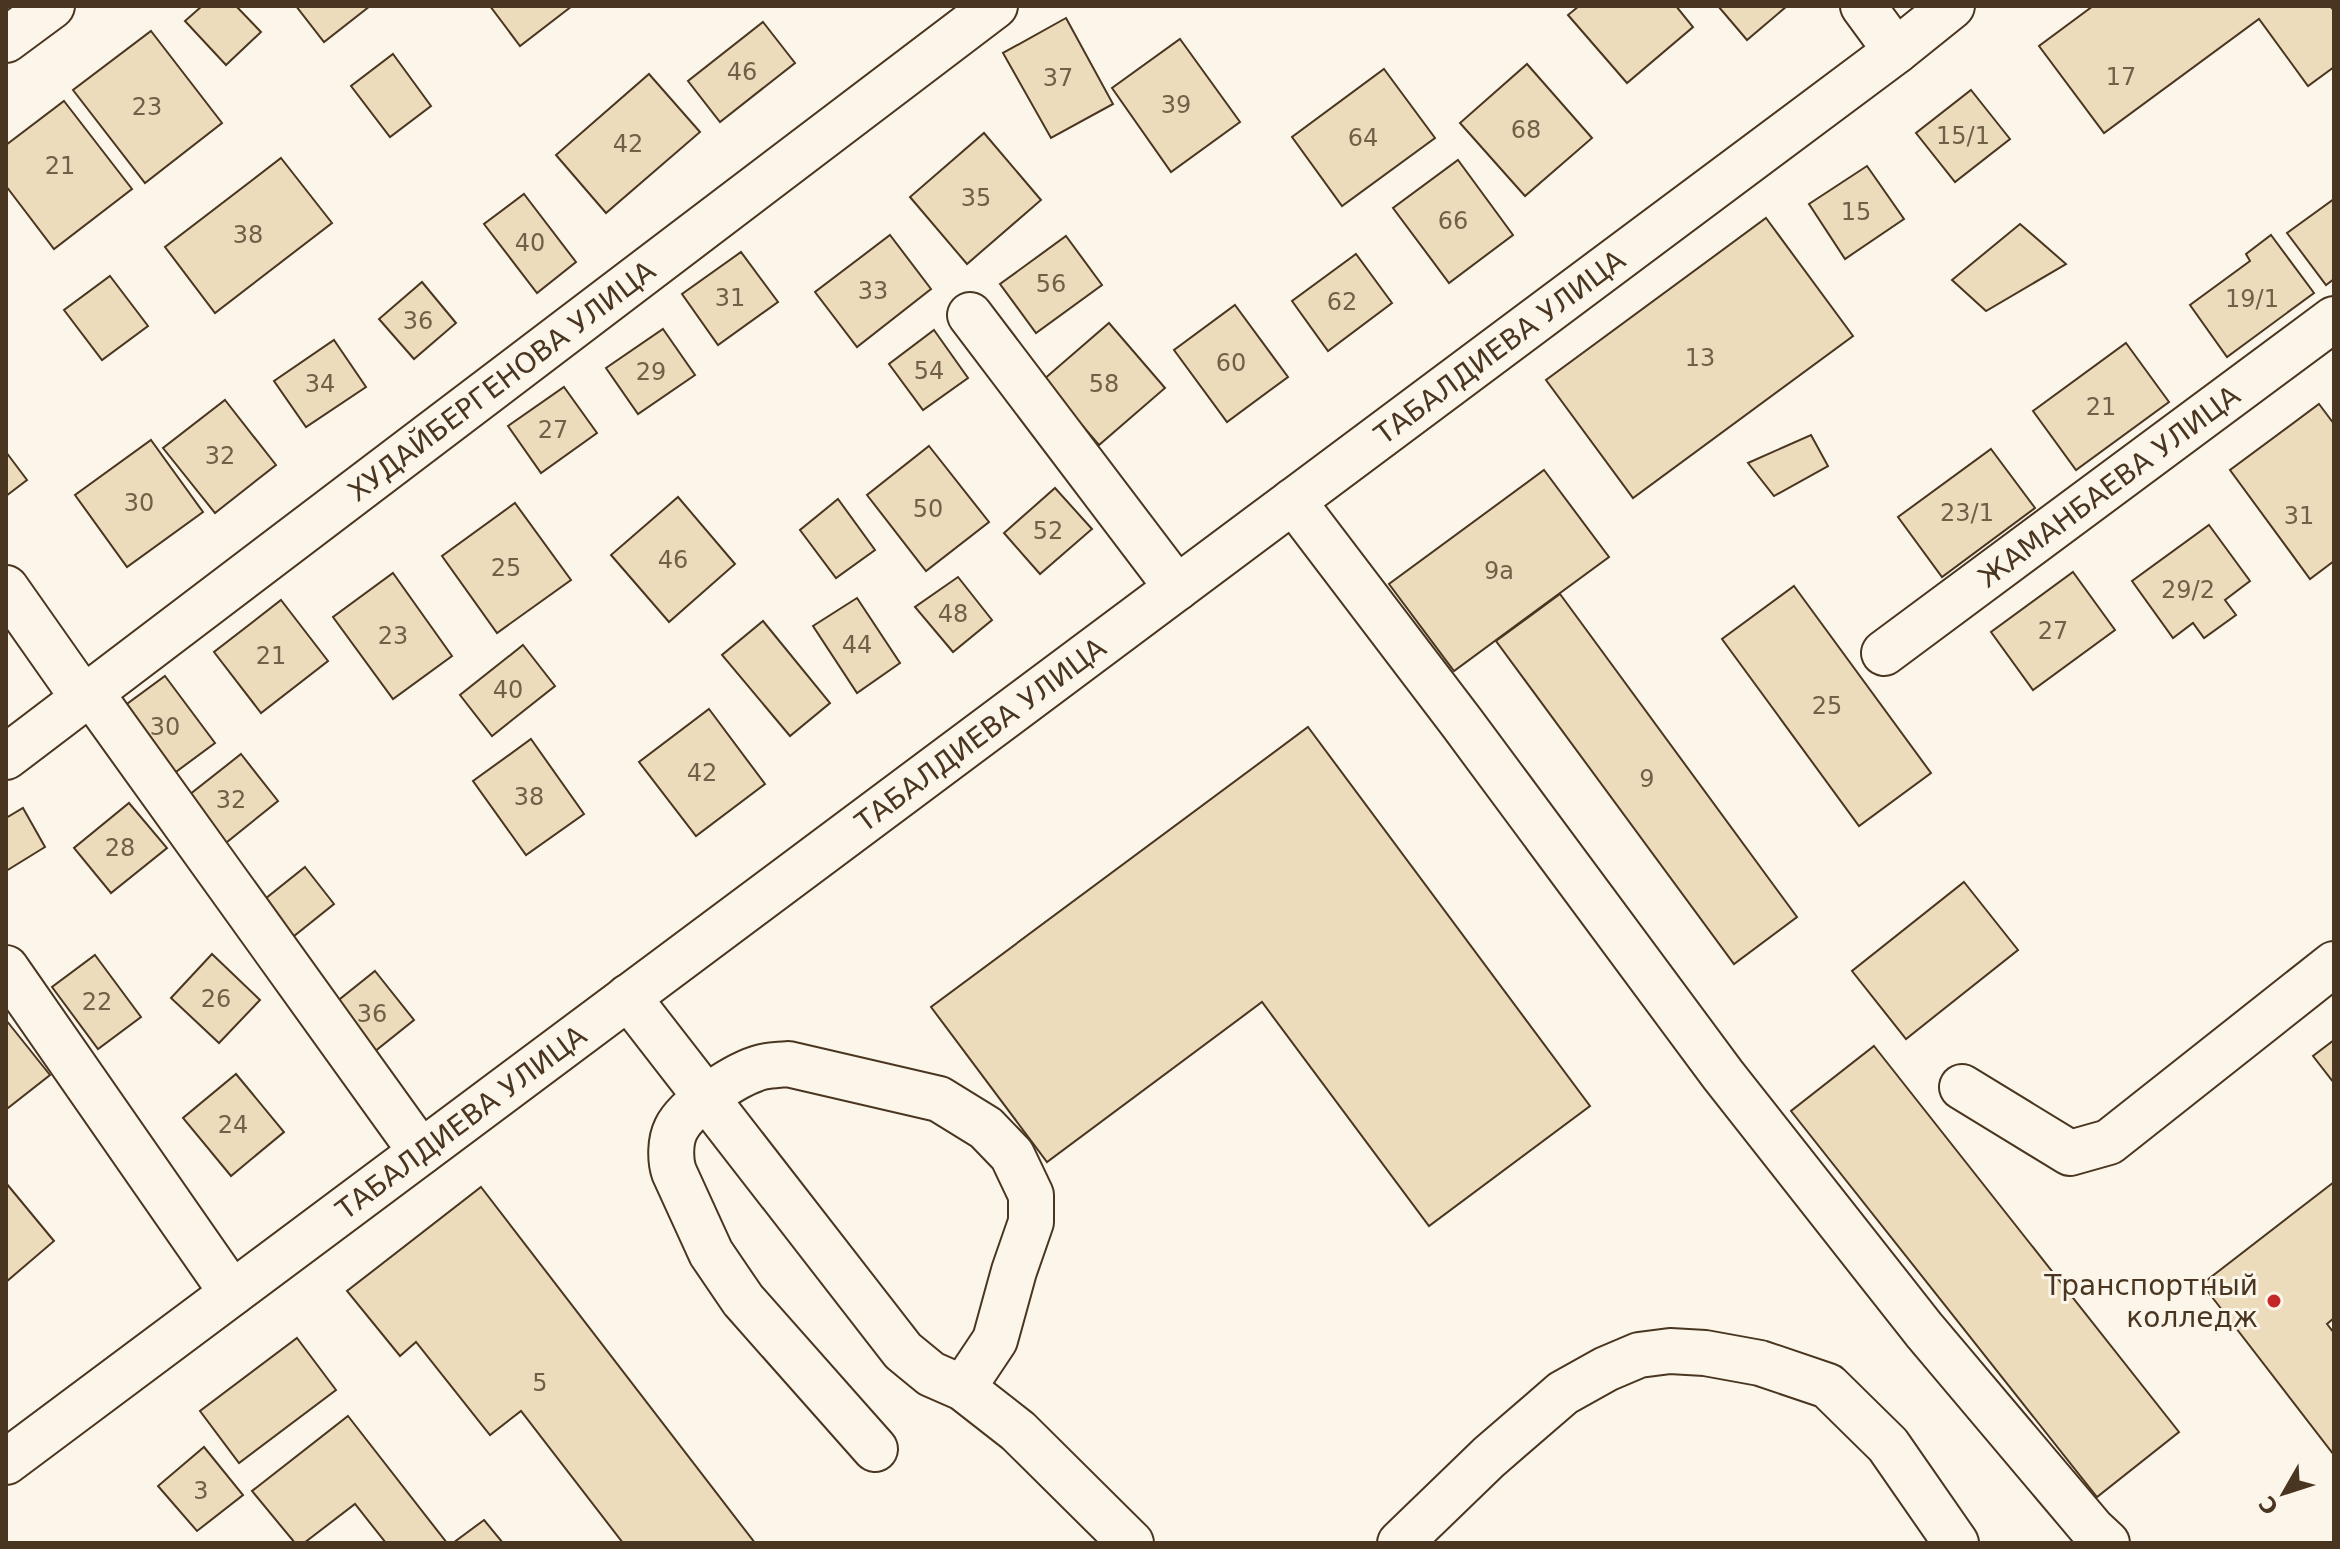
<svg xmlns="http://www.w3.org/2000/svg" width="2340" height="1549" viewBox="0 0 2340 1549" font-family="'DejaVu Sans',sans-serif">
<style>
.building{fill:#ecdcbc;stroke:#4a3520;stroke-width:2}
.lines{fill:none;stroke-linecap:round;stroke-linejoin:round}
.minor-casing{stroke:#4a3520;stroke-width:48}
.major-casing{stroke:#4a3520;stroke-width:48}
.minor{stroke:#fbf6e9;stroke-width:44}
.major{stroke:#fbf6e9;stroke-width:44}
.poi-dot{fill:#c62828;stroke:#fbf6e9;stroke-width:3}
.labels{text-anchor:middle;stroke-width:6;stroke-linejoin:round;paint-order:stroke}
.number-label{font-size:24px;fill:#725f47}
.street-label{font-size:28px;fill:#4a3520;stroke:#fbf6e9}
.poi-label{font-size:28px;fill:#4a3520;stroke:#fbf6e9;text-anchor:end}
</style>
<rect width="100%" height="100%" fill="#fbf6e9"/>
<!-- building -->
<g class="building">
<polygon points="202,6 236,6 261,32 226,65 185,21"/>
<polygon points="296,6 370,6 324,42"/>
<polygon points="490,6 572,6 520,46"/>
<polygon points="1579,6 1676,6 1693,27 1627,83 1568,15"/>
<polygon points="1718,6 1787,6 1747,40"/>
<polygon points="2093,6 2330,6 2334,11 2334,67 2308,86 2259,19 2104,133 2039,46"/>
<polygon points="1066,18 1113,104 1051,138 1003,53"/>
<polygon points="763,22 795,63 720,122 688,81"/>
<polygon points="151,31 222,123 145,183 73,90"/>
<polygon points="1180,39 1240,122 1171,172 1112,88"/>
<polygon points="393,54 431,106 390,137 351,86"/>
<polygon points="1527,64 1592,138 1525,196 1460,123"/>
<polygon points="1384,69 1435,138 1342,206 1292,137"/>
<polygon points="649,74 700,132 606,213 556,155"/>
<polygon points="1971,90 2010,139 1955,182 1916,133"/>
<polygon points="64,101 132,189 54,249 6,186 6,145"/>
<polygon points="984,133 1041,200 967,264 910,197"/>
<polygon points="281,158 332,223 215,313 165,247"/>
<polygon points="1458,160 1513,235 1449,283 1393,208"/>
<polygon points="1867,166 1904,219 1845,259 1809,204"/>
<polygon points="524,194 576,262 537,293 484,224"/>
<polygon points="2334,199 2334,279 2326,285 2287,233"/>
<polygon points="1766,218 1853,336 1633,498 1546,380"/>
<polygon points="2020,224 2066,264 1986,311 1952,280"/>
<polygon points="890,235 931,289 857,347 815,292"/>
<polygon points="2271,235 2314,293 2227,357 2190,305 2250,261 2246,254"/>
<polygon points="1066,236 1102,285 1036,333 1000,284"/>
<polygon points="741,252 778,302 718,345 682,294"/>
<polygon points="1356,254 1392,303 1328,351 1292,301"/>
<polygon points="110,276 148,326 102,360 64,310"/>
<polygon points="422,282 456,323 414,359 379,319"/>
<polygon points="1235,305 1288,377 1227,422 1174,350"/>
<polygon points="1109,323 1165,388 1099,445 1043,380"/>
<polygon points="663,329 695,375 638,414 606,368"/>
<polygon points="934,330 968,378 923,410 889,364"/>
<polygon points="334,340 366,387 306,427 274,381"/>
<polygon points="2126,343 2169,402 2076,470 2033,411"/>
<polygon points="564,387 597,433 541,473 508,426"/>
<polygon points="225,400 276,465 215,513 163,448"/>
<polygon points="2319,404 2334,424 2334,561 2310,579 2230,470"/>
<polygon points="1811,435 1828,466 1774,496 1748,463"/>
<polygon points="151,440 203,512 127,567 75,495"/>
<polygon points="929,446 989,522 926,571 867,495"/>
<polygon points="1991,449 2035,508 1942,577 1898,517"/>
<polygon points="6,452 27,480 6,496"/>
<polygon points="1544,470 1609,557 1454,671 1389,584"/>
<polygon points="1055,488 1092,529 1040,574 1004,533"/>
<polygon points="678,497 735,564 669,622 611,555"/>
<polygon points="838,499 875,550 836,578 800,530"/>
<polygon points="515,503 571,580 497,633 442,556"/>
<polygon points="2209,525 2250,581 2225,600 2236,615 2204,638 2193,623 2173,638 2132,581"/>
<polygon points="2073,572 2115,630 2033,690 1991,632"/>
<polygon points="393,573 452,656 393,699 333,617"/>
<polygon points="958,577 992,620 953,652 915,607"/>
<polygon points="1794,586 1931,773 1859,826 1722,639"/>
<polygon points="1560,594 1797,917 1734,964 1496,641"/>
<polygon points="857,598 900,663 857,693 813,626"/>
<polygon points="281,600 328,661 261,713 214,652"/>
<polygon points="763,621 830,703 790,736 722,655"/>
<polygon points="523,645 555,686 492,736 460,695"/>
<polygon points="165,676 215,743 165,780 116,712"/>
<polygon points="709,709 765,784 696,836 639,762"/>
<polygon points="1308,727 1590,1106 1429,1226 1262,1002 1047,1162 931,1007"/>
<polygon points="531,739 584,814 526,855 473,781"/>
<polygon points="241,754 278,801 222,846 184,799"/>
<polygon points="129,803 167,848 111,893 74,848"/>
<polygon points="23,808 45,847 6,871 6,818"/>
<polygon points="305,867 334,904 289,940 260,903"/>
<polygon points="1964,882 2018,950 1906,1039 1852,971"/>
<polygon points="212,954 260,1000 219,1043 171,998"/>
<polygon points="95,955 141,1017 98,1049 52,987"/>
<polygon points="375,971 414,1020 369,1056 330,1007"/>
<polygon points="6,1020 50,1075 8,1108 6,1105"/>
<polygon points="2334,1040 2334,1083 2313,1056"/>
<polygon points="1874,1046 2179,1432 2097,1497 1791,1111"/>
<polygon points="236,1074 284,1132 231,1176 183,1118"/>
<polygon points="2334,1182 2334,1318 2327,1324 2334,1333 2334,1455 2202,1284"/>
<polygon points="6,1183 54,1241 6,1282"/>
<polygon points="481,1187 755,1543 623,1543 521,1411 490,1435 416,1342 400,1356 347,1291"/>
<polygon points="297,1338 336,1390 239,1463 200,1411"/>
<polygon points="348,1416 447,1543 386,1543 355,1504 304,1543 295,1543 252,1491"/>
<polygon points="204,1447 243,1495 197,1531 158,1486"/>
<polygon points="484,1520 503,1543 453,1543"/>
</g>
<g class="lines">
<defs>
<g id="minor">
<polyline points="1863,6 1896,51"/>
<polyline points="970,315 1177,588"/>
<polyline points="1293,501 1462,723 1723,1075 1924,1330 2092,1529 2107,1543"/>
<polyline points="6,588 84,699"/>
<path id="s1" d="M1884 653 2334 319"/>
<polyline points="91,693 421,1152"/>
<path id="s2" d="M6 757 995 6"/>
<polyline points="6,968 232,1293"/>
<polyline points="628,997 903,1351 931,1374 963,1388 1018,1431 1131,1543"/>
<polyline points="1962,1087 2070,1153 2109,1142 2334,964"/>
<path d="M875 1449 743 1300 711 1253 674 1172C670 1160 670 1141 676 1129 687 1106 738 1073 762 1067 770 1065 779 1065 788 1064L939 1099 986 1128 1012 1155 1031 1195V1222L1014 1271 995 1340 963 1388"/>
<path id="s3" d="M6 1462 1896 51 1952 6"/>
<polyline points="1400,1543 1489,1457 1563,1393 1606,1369 1639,1355 1670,1351 1705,1353 1760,1363 1828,1386 1888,1445 1956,1543"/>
</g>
<polyline id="major" points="6,40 52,6"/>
</defs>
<!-- minor casing -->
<use href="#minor" class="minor-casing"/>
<!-- major casing -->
<use href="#major" class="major-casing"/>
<!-- minor -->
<use href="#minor" class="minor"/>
<!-- major -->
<use href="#major" class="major"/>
</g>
<!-- markers -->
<circle class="poi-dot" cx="2274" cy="1301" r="8"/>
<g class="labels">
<!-- number labels -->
<g class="number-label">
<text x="742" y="80">46</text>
<text x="2121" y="85">17</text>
<text x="1058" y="86">37</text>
<text x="1176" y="113">39</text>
<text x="147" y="115">23</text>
<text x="1526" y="138">68</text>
<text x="1963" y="144">15/1</text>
<text x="1363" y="146">64</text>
<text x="628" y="152">42</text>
<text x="60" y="174">21</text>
<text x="976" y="206">35</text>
<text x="1856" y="220">15</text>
<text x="1453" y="229">66</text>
<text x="248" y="243">38</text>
<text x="530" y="251">40</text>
<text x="1051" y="292">56</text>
<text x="873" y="299">33</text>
<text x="730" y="306">31</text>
<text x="2252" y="307">19/1</text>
<text x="1342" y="310">62</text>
<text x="418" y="329">36</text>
<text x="1700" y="366">13</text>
<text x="1231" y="371">60</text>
<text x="929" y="379">54</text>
<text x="651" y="380">29</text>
<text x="320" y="392">34</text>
<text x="1104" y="392">58</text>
<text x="2101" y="415">21</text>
<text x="553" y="438">27</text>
<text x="220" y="464">32</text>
<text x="139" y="511">30</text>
<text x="928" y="517">50</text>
<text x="1967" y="521">23/1</text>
<text x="2299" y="524">31</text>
<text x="1048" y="539">52</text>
<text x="673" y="568">46</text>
<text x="506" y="576">25</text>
<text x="1499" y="579">9а</text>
<text x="2188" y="598">29/2</text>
<text x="953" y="622">48</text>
<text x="2053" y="639">27</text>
<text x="393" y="644">23</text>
<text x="857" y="653">44</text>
<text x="271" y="664">21</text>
<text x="508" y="698">40</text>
<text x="1827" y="714">25</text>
<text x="165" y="735">30</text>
<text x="702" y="781">42</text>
<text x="1647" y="787">9</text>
<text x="529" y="805">38</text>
<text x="231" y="808">32</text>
<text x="120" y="856">28</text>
<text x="216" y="1007">26</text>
<text x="97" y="1010">22</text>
<text x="372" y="1022">36</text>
<text x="233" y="1133">24</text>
<text x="540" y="1391">5</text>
<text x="201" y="1499">3</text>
</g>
<!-- street labels -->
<g class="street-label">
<text dy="10" stroke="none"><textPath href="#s3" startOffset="1864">ТАБАЛДИЕВА УЛИЦА</textPath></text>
<text dy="10" stroke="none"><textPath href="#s2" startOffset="622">ХУДАЙБЕРГЕНОВА УЛИЦА</textPath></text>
<text dy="10" stroke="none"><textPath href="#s1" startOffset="280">ЖАМАНБАЕВА УЛИЦА</textPath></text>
<text dy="10" stroke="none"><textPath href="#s3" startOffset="1216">ТАБАЛДИЕВА УЛИЦА</textPath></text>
<text dy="10" stroke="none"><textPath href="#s3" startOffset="568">ТАБАЛДИЕВА УЛИЦА</textPath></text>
</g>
<!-- poi labels -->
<g class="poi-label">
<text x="2258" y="1295">Транспортный<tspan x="2258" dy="32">колледж</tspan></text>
</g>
</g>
<!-- border -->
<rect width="2340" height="1549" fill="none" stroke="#4a3520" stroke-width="16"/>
<!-- north arrow -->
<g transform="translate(2284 1493) rotate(231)" stroke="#fbf6e9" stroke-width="6" paint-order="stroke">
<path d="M0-6L14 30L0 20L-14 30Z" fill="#4a3520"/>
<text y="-12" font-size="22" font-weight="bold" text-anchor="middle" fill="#4a3520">С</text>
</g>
</svg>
